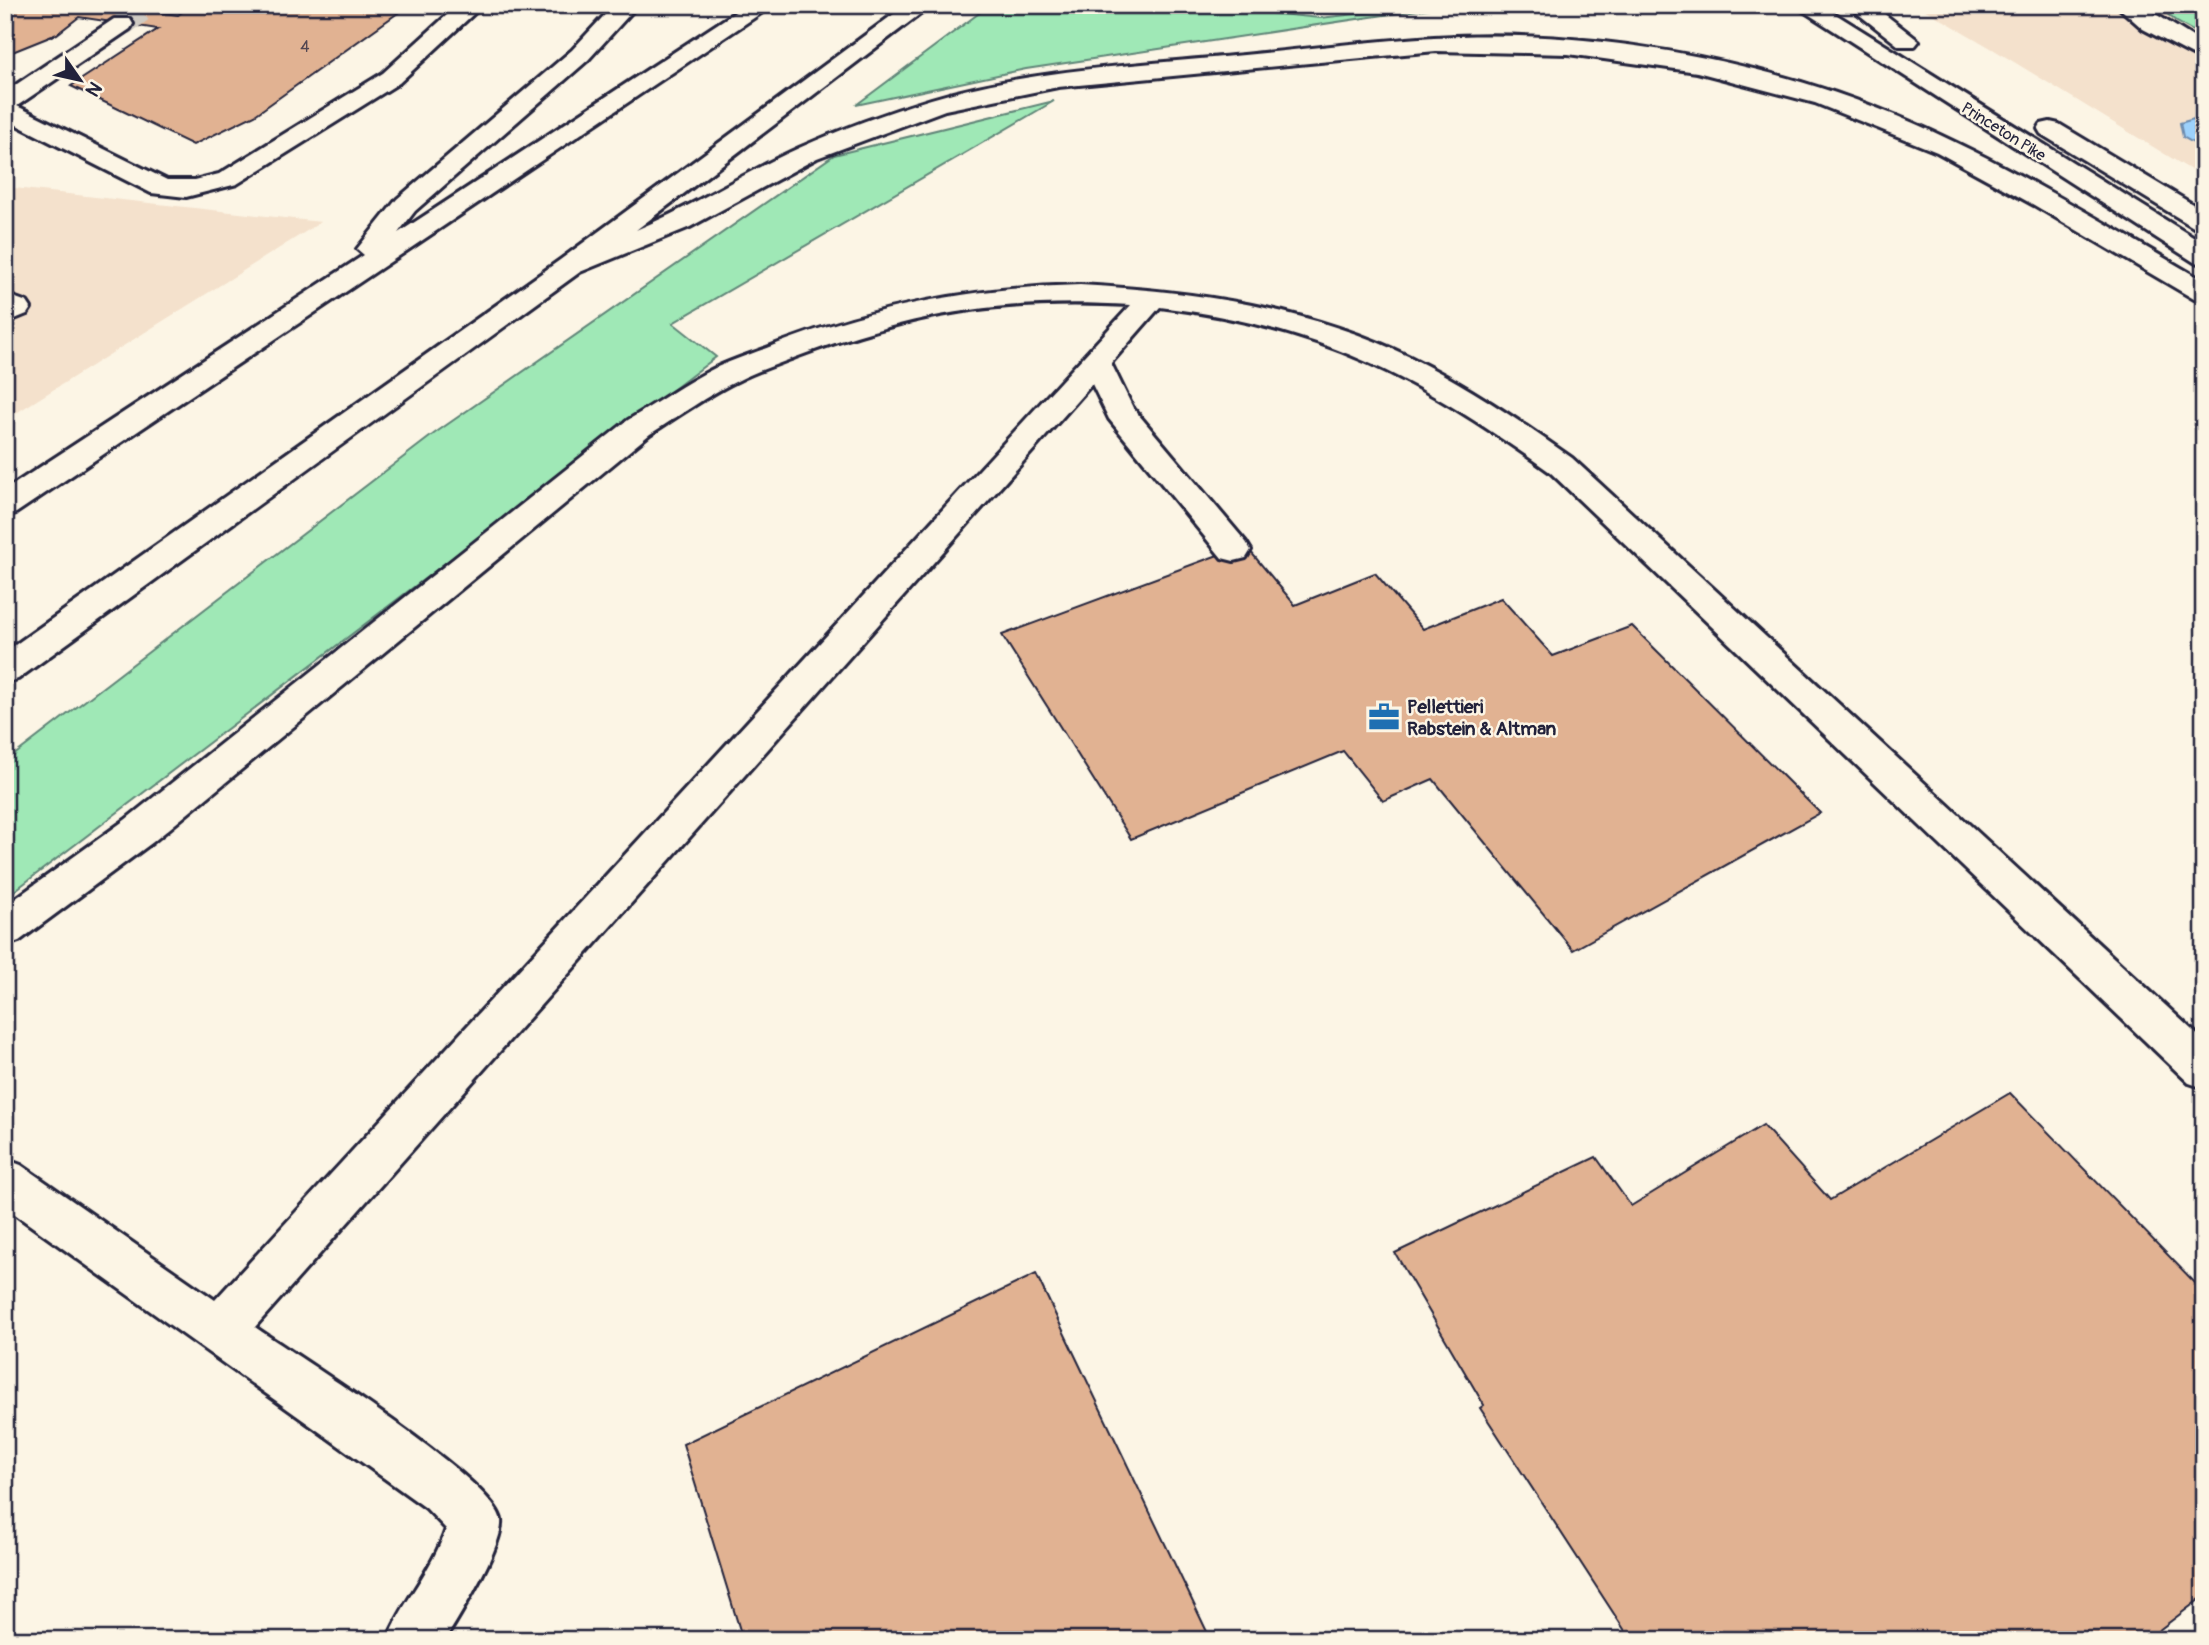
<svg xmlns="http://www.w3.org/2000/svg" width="2209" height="1645" viewBox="0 0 2209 1645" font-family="Pangolin,sans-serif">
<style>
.built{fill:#f4e1cc}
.green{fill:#9fe8b6;stroke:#608578;stroke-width:2}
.water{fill:#9dd1fb;stroke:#6c8bae;stroke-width:2}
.building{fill:#e1b292;stroke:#22223b;stroke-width:2}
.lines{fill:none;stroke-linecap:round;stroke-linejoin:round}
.minor-tunnel{stroke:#d0cbc3;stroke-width:25;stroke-dasharray:25 12;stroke-linecap:butt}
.minor-casing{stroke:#22223b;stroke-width:6}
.major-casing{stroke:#22223b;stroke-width:6}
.highway-casing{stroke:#22223b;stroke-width:6}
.minor{fill:#fcf5e5;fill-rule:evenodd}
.major{fill:#fcf5e5;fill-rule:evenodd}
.highway{fill:#fcf5e5;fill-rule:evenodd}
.labels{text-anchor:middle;stroke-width:5;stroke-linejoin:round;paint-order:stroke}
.number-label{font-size:16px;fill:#524651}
.far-street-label{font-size:16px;fill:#22223b;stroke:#fcf5e5}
.poi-label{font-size:19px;font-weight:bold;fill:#22223b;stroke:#fcf5e5;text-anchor:start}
</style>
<rect width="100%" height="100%" fill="#fcf5e5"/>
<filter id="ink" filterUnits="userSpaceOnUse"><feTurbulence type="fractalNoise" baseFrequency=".0143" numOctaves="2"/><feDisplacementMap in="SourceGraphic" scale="14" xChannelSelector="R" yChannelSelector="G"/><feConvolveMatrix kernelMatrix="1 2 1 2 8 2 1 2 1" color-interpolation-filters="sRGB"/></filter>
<g filter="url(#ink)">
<!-- built -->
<g class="built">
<polygon points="1917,5 2204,5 2204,178 1996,51"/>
<polygon points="5,187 321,222 5,420"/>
</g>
<!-- green -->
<g class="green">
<polygon points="990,5 1216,5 1238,10 1320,18 1391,10 1407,5 1450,5 1026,69 856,105"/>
<polygon points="2156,5 2204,5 2204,37 2177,22"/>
<polygon points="1054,101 673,323 716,357 5,898 5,762 435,433 834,155"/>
</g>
<!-- water -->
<polygon class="water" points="2204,116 2204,149 2183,137 2180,123"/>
<!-- building -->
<g class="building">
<polygon points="5,5 107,5 178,15 192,5 409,5 255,115 193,145 71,86 158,29 79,17 57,34 5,55"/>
<polygon points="1245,545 1295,605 1375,573 1423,629 1501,598 1553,656 1632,626 1820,813 1573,950 1433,779 1383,801 1343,751 1131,839 1002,635"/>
<polygon points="2010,1093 2204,1292 2204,1596 2146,1640 1631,1640 1480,1408 1484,1405 1395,1253 1596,1157 1631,1206 1763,1125 1830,1200"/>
<polygon points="1036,1274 1211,1640 743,1640 683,1444"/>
</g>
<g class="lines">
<!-- minor-tunnel -->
<polyline class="minor-tunnel" points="122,24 141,10"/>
<defs>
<g id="minor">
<polygon points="458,5 483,5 399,83 237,184 186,197 151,193 5,119 5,92 114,19 130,19 133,24 130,29 17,106 167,180 195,180 219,174 383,73"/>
<polygon points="2116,5 2141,5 2204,44 2204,61 2143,29"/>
<path d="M1080 285C1193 291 1308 307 1410 357 1467 385 1520 421 1572 458L2204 1041V1088L2189 1083 1550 472C1419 378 1322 327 1160 307L1111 363 1133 408 1246 542 1251 550 1246 558 1234 561 1222 558 1109 419 1092 384 255 1327C296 1356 495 1480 501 1520 504 1545 459 1617 445 1640H387C403 1601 433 1569 446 1529L426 1508 5 1207V1159L21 1165 215 1300 1131 305C1005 298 915 312 796 357 776 365 756 371 737 381 706 396 679 416 650 434L153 842 19 941 5 946V906L125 820 628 420C657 403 685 383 715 368 736 358 758 352 779 343 880 305 973 288 1080 285Z"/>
<polygon points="5,294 27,302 31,308 27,314 5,323"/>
</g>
<g id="major">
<polygon points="1794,5 1821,5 2204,244 2204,264 2194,262"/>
<polygon points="2050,122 2059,124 2204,211 2204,230 2195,228 2041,134 2038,129 2041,124"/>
</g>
<g id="highway">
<polygon points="614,5 638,5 588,60 415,211 398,233 746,5 773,5 16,513 5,516 5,490 364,255 357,249 397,199 572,50"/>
<path d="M906 5H932L636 230C693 207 743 173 799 148 841 129 888 112 931 99 1031 69 1141 65 1244 55 1307 49 1370 41 1434 37 1584 28 1758 58 1897 116 2005 161 2103 223 2204 281V301L2194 299 2034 205 1937 152 1815 103 1697 72 1568 54 1436 51 1058 87 945 110 817 158 690 227 580 272 18 679 5 683V652L560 260Z"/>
<polygon points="1847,5 1873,5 1919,41 1915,46 1899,46"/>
</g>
</defs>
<!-- minor casing -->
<use href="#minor" class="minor-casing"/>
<!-- major casing -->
<use href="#major" class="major-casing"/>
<!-- highway casing -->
<use href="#highway" class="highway-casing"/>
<!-- minor -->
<use href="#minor" class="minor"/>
<!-- major -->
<use href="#major" class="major"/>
<!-- highway -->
<use href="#highway" class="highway"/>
</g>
</g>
<!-- icons -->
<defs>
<symbol id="office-bare" viewBox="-9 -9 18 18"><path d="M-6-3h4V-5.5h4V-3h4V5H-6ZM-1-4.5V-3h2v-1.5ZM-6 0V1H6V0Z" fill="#1f6fb2" stroke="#fcf5e5" stroke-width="2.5" paint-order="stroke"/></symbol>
</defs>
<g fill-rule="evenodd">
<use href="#office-bare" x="1362" y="695" width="44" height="44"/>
</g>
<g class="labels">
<!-- number labels -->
<g class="number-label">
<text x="305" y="52">4</text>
</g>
<!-- far-street labels -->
<g class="far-street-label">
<text transform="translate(2004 131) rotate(32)" y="6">Princeton Pike</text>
</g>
<!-- poi labels -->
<g class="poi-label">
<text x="1407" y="713">Pellettieri<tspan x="1407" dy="22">Rabstein &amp; Altman</tspan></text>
</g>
</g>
<!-- margin -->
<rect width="2209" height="1645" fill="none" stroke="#fcf5e5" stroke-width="28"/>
<rect x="14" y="14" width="2181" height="1617" fill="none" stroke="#22223b" stroke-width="2.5" filter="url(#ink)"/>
<!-- north arrow -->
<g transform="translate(80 80) rotate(124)" stroke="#fcf5e5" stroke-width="5" paint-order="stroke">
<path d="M0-5L12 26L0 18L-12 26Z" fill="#22223b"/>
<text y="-10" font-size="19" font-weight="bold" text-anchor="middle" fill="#22223b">N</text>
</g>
</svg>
